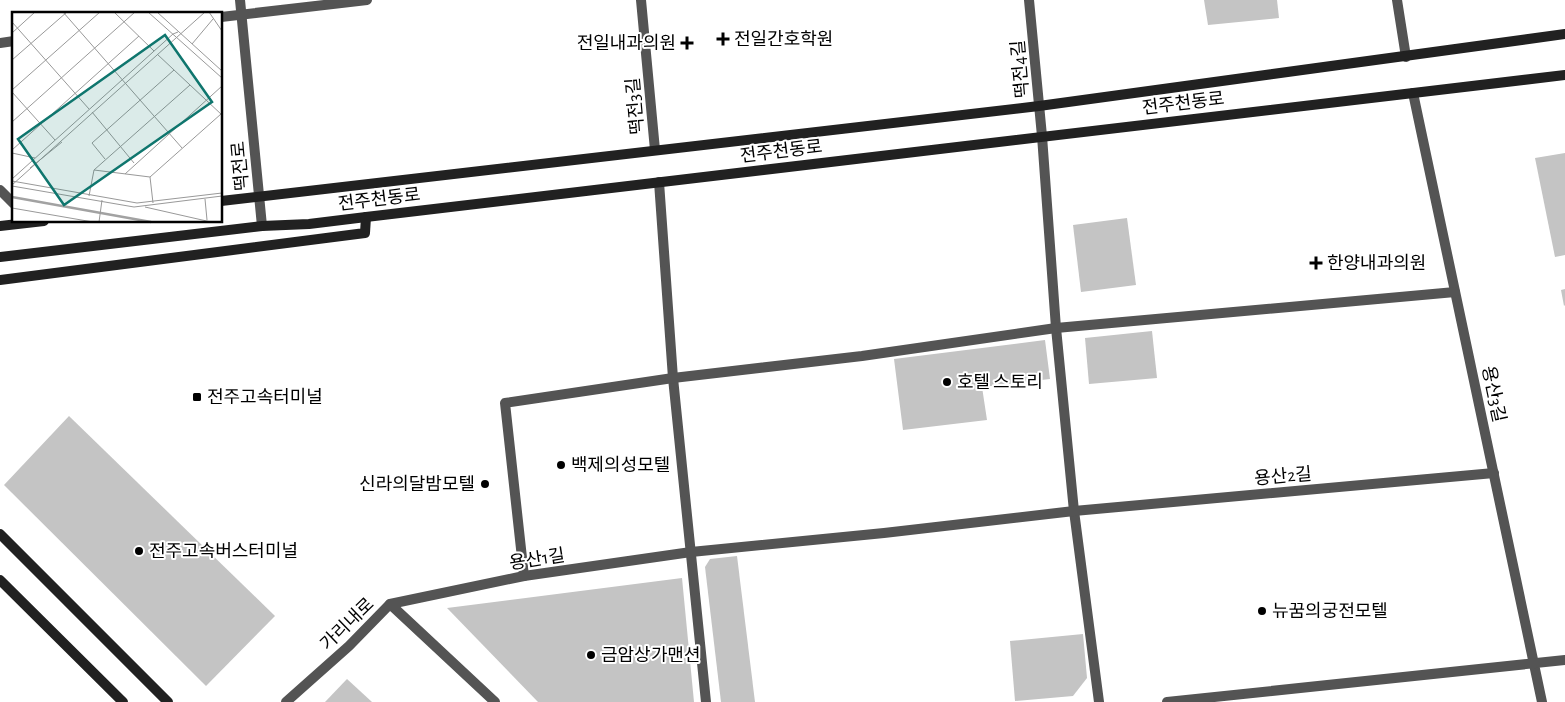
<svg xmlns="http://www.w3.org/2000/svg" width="1565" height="702" viewBox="0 0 1565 702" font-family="'Alegreya Sans','Noto Sans KR',sans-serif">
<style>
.building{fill:#c4c4c4}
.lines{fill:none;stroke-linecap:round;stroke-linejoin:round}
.street{stroke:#545454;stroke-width:10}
.secondary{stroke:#212121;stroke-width:10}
.poi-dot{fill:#000;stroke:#fff;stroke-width:2}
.labels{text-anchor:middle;stroke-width:4;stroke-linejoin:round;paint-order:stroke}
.poi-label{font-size:18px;fill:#000;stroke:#fff;text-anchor:start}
.street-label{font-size:18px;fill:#000;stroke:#fff}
.inset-river{fill:none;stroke:#a2a2a2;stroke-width:2.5}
.inset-road{fill:none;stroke:#999;stroke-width:1}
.view{fill:#0f766e;fill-opacity:0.15;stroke:#0f766e;stroke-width:2.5}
.inset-edge{fill:none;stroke:#000;stroke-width:2.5}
</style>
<rect width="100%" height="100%" fill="#fff"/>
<!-- building -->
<g class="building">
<polygon points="1204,0 1277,0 1279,18 1208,25"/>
<polygon points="1565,153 1565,255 1555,257 1535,158"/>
<polygon points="1127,218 1136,285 1081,292 1073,225"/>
<polygon points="1565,289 1565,305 1564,306 1561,290"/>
<polygon points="1152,331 1157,378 1089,384 1085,338"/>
<polygon points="1045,340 1050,379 982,387 987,420 903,430 894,359"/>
<polygon points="69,416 275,616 206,686 4,485"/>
<polygon points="737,556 755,702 721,702 705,567 710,559"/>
<polygon points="682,578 694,702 538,702 447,608"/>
<polygon points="1083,634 1087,678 1073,696 1015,701 1010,641"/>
<polygon points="347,679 372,702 325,702"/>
</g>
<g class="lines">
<!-- street -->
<g class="street">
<polyline points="240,0 262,226"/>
<polyline points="641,0 655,150"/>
<polyline points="1029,0 1042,136 1056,328 1074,511 1099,702"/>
<polyline points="1397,0 1406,57"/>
<polyline points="221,17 367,0"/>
<polyline points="0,43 14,41"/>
<polyline points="1413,93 1542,702"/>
<polyline points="659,182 673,378 706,702"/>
<polyline points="0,190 14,204"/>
<polyline points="524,576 505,403 673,378 862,356 1056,328 1455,292"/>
<polyline points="390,604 524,576 691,552 884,533 1074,511 1494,473"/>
<polyline points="286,702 349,646 390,604 495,702"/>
<polyline points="1167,702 1565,660"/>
</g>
<!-- secondary -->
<g class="secondary">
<polyline points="221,201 1039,106 1565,34"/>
<polyline points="0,226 44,221"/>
<polyline points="0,257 262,226 309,224 366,217 1565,75"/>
<polyline points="0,280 365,233 366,217"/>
<polyline points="0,534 168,702"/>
<polyline points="0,580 123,702"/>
</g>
</g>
<!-- markers -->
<g class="poi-dot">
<path d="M720.5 31.5h5v5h5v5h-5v5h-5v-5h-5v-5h5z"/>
<path d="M684.5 35.5h5v5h5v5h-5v5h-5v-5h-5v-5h5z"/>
<path d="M1313.5 255.5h5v5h5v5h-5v5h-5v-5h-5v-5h5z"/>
<circle cx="947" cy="382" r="5"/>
<rect x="192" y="392" width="10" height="10" rx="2.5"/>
<circle cx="561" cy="465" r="5"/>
<circle cx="485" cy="484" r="5"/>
<circle cx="139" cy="551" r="5"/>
<circle cx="1262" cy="611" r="5"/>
<circle cx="591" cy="655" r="5"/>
</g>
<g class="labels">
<!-- poi labels -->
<g class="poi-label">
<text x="734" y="45">전일간호학원</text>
<text x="676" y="49" text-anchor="end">전일내과의원</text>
<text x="1327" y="269">한양내과의원</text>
<text x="957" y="388">호텔 스토리</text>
<text x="207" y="403">전주고속터미널</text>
<text x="571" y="471">백제의성모텔</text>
<text x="475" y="490" text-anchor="end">신라의달밤모텔</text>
<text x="149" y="557">전주고속버스터미널</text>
<text x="1272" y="617">뉴꿈의궁전모텔</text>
<text x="601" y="661">금암상가맨션</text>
</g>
<!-- street labels -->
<g class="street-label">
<text transform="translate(1020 69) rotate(-95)" y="6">떡전4길</text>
<text transform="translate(1183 103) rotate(-7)" y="6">전주천동로</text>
<text transform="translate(635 106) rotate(-95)" y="6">떡전3길</text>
<text transform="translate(781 151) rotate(-7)" y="6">전주천동로</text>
<text transform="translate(240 166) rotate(-95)" y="6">떡전로</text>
<text transform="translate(379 199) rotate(-7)" y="6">전주천동로</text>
<text transform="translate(1494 394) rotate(78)" y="6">용산3길</text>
<text transform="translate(1283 476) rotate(-5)" y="6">용산2길</text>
<text transform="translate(537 559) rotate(-9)" y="6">용산1길</text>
<text transform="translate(347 624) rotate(-44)" y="6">가리내로</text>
</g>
</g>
<!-- overview -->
<g transform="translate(12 12)">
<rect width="210" height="210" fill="#fff"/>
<path class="inset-river" d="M0 185 139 210"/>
<path class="inset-road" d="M51 0 170 136M102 0 142 39M136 0 210 66M145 0 210 59M197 0 210 19M0 10 77 97M0 21 23 0M180 32 201 7M145 42 210 103M0 48 55 0M0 78 88 0M0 80 43 128M80 100 122 151M0 110 123 0M0 138 127 24M0 141 23 146M93 147 80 131 162 58M18 156 50 130M82 158 178 73M113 162 210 74M138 165 209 102M0 167 161 22 166 20M0 169 125 191 210 181M0 173 193 0M0 174 122 195 210 184M77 184 82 158 138 165 141 191M193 187 195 208M133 195 199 210M0 196 81 210M87 210 90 188"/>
<path class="view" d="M153 23 200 90 52 193 6 127Z"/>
<rect width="210" height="210" class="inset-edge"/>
</g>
</svg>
